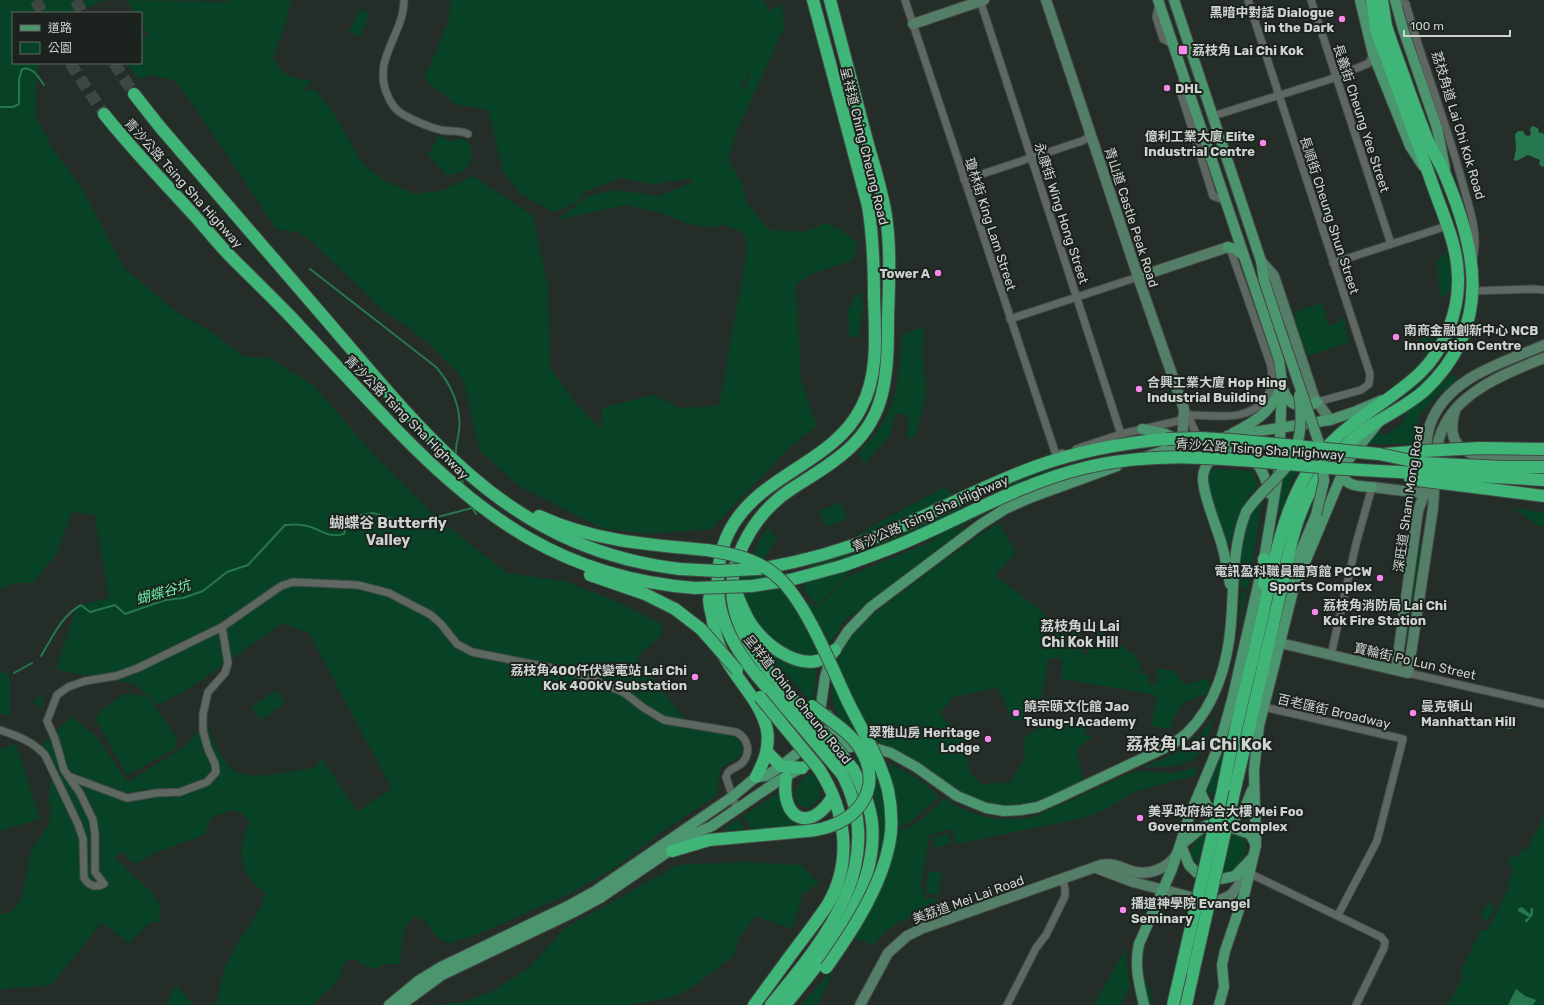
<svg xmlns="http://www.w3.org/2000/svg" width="1544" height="1005" viewBox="0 0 1544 1005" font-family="Rubik,'Noto Sans TC',sans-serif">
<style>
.green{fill:#074227;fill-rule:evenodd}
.water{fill:#27774e}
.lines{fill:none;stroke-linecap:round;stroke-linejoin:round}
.stream{stroke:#27774e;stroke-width:2}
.highway-tunnel{stroke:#3e4641;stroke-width:12;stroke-dasharray:12 6;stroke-linecap:butt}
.street-casing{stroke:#444a46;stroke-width:9}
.secondary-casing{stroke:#444a46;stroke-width:12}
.primary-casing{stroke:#444a46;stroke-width:12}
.highway-casing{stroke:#444a46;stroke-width:14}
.street{stroke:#5e6761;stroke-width:7}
.secondary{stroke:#557e68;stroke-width:10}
.primary{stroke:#4b966f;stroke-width:10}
.highway{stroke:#3fb578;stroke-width:12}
.primary-bridge-casing{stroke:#444a46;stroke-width:12;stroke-linecap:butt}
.highway-bridge-casing{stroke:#444a46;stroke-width:14;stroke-linecap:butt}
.primary-bridge{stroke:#4b966f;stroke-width:10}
.highway-bridge{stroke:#3fb578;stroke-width:12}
.poi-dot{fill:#f888ea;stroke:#1c231e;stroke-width:1.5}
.labels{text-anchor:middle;stroke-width:4;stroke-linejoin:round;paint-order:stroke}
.poi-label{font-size:13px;font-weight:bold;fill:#ced3d0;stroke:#1c231e;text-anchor:start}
.street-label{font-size:13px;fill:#ced3d0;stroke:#1c231e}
.water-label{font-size:14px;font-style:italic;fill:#6cf1a9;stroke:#1c231e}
.neighbourhood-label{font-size:14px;font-weight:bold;fill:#ced3d0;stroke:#1c231e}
.quarter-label{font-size:15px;font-weight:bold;fill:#ced3d0;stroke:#1c231e}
.district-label{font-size:17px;font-weight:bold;fill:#ced3d0;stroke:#1c231e}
</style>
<rect width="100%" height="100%" fill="#252d28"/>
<!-- green -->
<g class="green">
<path d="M0 0H105L76 13H13V63H38L35 115 53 149 81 187 124 268 175 311 213 333 245 357 270 358 314 386 374 455 438 519 507 573 564 581 620 603 662 624 661 636 637 657 691 728C700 728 712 727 721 730 730 732 746 742 742 753 738 761 725 762 721 770 716 779 720 788 716 796L660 833 615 868 569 894 478 934 449 943C445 941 440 940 437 937 428 928 429 920 414 916 401 928 402 948 400 964H385L375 969 366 967 357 960 348 959C341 967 342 971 338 979 332 990 319 995 313 1005H217C220 988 222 970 231 955 242 934 260 916 265 893 240 875 236 850 249 823L244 814 231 810 211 818 204 835 157 852 136 864 128 859 122 851 115 858 155 896 160 907 159 922H151L129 943 102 922 51 985 2 989 0 991V913C26 920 25 868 31 852 35 840 49 831 50 818 51 810 49 803 49 796 49 787 53 778 50 769 47 761 42 754 39 747L71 717 96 736 128 782 183 748 206 723C213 739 220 760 235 771 250 782 295 770 314 768L318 764 321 757 357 812 392 789 309 633 283 623 190 688 158 705 135 684 56 670 77 606 109 598 95 515 72 512 57 553 33 583H13L0 589Z"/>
<path d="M127 0 227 2V0H291L285 25 273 58C283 77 293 78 312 81L302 92 314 89 334 113 362 163 383 180 414 194 441 191 473 176 533 216 548 287 550 367 576 404 601 429 602 408 653 395 680 408 719 406 747 251 745 234 726 225 706 227 688 224 662 213 626 205 557 220 590 195 617 190 659 196 693 182 692 179 651 184 620 178 586 191 576 203 554 212 520 194 503 171 488 110 455 104 424 79 449 20 451 0H763L769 12 782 3 784 28 736 133 728 160 741 181 747 203 769 230 806 232 825 223 840 229 858 243 853 260 812 274 796 284 801 380 817 426 791 446 711 529 647 534 601 528 519 486 480 451 464 382 459 373 425 340 382 309 309 239 298 232 280 230 275 227 196 109 175 81 153 75 139 79 126 63H141V35L150 38 141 23V13H135ZM752 67 744 89 740 88Z"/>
<polygon points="360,9 370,14 360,37 349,32"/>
<path d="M439 135 451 142 461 138C475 142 474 162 465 170 459 174 453 175 446 175L428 155Z"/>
<polygon points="1446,251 1454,274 1452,290 1440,297 1437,262"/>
<polygon points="862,293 863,309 858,337 849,337 848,311 856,294"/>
<polygon points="1322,303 1329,326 1340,322 1341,318 1346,318 1345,328 1349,342 1308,356 1302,340 1306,352 1295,354 1291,321 1296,317 1294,312"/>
<path d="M924 327 923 354 926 394 916 435 907 440 909 416 895 413 890 436 864 464 858 453C866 444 874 436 880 427 899 401 900 365 902 334Z"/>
<polygon points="1430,336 1434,341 1432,348 1426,354 1417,351 1416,345 1423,337"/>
<polygon points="1450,352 1442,366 1406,401 1403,398 1432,373"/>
<polygon points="1453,374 1459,380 1441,392 1418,416 1417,444 1366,444 1379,430 1386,436 1403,422 1408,410"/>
<path d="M1048 453 1055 473 950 533 967 527 845 620C835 631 830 650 815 654 818 670 814 686 813 703L777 665 755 637 734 583 749 563 759 541 768 528 777 538 766 556 765 564 778 586 818 607 847 577 944 536 868 553 818 605 806 592 800 573 872 526 945 487 961 508 1001 491Z"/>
<polygon points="1285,465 1299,467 1291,483 1282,512 1277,511"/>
<path d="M1210 469 1252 471 1258 486C1237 508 1234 527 1227 556 1225 544 1223 533 1219 521 1214 504 1205 487 1210 469Z"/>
<polygon points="1317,483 1314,501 1291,558"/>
<path d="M1262 501 1248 588 1241 589C1240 555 1238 527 1262 501Z"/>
<polygon points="840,502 847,519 826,527 819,511"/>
<polygon points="1514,508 1544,512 1544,526 1538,526"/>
<path d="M999 523 1016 553 995 575 1041 611 1054 625C1057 624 1063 623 1067 624 1079 628 1085 643 1082 654L1086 655 1100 630 1136 656 1143 672 1117 665 1149 676 1150 686 1158 683 1156 668 1174 671 1185 685 1205 679 1210 683 1207 694C1182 701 1178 705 1170 729L1151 726 1157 698 1150 694 1062 679V659L1051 658 1048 660 1041 701 1026 702 1024 721 1012 719 998 688 953 697 940 713 946 722 964 731 970 773 981 784 1011 782 1025 758 1024 739C1047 718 1058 724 1085 724V736H1093L1076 750 1083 781C1057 794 1028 808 997 804 959 800 932 769 900 752 883 743 862 740 848 728 831 713 829 689 835 669 846 629 885 606 916 582 943 561 970 541 999 523Z"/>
<polygon points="1419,543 1423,544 1409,643 1405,643"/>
<polygon points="1246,592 1240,629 1241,593"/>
<polygon points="0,671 10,675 10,716 0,714"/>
<polygon points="276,690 285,703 261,720 252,707"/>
<polygon points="42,694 44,709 33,702"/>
<polygon points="124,694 147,696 177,738 175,749 127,775 96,720 99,712"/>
<path d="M1213 717 1214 718C1201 764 1191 767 1145 767L1184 749 1200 736Z"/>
<polygon points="1228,736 1214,798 1207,791 1207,785"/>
<polygon points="16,744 40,819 0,831 0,749"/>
<path d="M850 757 881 761 898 830C917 829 931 810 944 798 974 818 998 823 1034 817L1130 773 1141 771 1176 773 1197 767 1194 776 1136 791 1108 808 1088 817 956 844 951 828 929 836 921 885 926 900 935 897 939 907C913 915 890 922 874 945L850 938C878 872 899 819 850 757Z"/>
<polygon points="890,763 926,784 939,797 911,822 899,827 887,776"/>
<path d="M812 772 820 785 819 799 808 808C783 803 799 780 812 772Z"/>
<path d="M781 791C780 809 787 821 804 825L805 828 754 832 743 816Z"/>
<polygon points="1544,816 1544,1005 1448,1005 1463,976 1460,973 1481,930 1488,929 1508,889 1507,886 1513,870 1508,861 1511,857 1518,856 1522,848 1525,854"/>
<polygon points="739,819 748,833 728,835 725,827"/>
<path d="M1206 829 1197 866C1185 855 1194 838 1206 829Z"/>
<path d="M1233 832 1244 837C1252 852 1239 872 1223 874Z"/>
<polygon points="948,833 952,843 936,848 932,838"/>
<path d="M746 862 801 865 819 883 803 894 792 929 756 916 740 936 733 957C716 967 702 982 685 991 670 1000 639 1003 622 1005H431L464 1002 493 991 530 967 564 929 678 865Z"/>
<polygon points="928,871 942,873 939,895 926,893"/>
<polygon points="1489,902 1495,907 1492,914 1485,922 1481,914"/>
<polygon points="1126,947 1126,964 1130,986 1121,1005 1094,1005"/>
<polygon points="834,969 818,1005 801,1005"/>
<polygon points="1142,975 1152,992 1150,995 1155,1000 1150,1005"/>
<polygon points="176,985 191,1002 192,1005 166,1005"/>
</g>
<!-- water -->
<g class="water">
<polygon points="1532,126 1538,128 1539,133 1543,133 1544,135 1544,166 1542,167 1539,164 1540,160 1528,155 1516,161 1514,160 1516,148 1515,134 1518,131 1523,131 1525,135 1529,136 1531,134 1530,129"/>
<polygon points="1492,717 1514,722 1513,728 1510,729 1491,725"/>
<polygon points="1522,907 1530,914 1531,908 1533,908 1533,915 1526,923 1525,920 1529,917 1518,911 1519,908"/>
<polygon points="1516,989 1525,996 1536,1000 1533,1005 1508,1005"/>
</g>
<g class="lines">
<!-- stream -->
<g class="stream">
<path d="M0 107H13L19 104V79L22 69C33 66 39 78 44 85"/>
<path d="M310 269 436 367C451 384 462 408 459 431 458 440 455 446 456 455"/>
<polyline points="459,471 464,486"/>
<polyline points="470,504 476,514"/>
<path d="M41 656C52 638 61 616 81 605L90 612 115 605 125 614 165 600 183 598 203 591 227 572 248 565 285 525C290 525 296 524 301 525 319 526 324 539 344 534L348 517 373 513 392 519 426 520 472 508"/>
<polyline points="14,673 32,663"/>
</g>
<!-- highway-tunnel -->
<g class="highway-tunnel">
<polyline points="36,0 42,13"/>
<polyline points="76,0 82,13"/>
<polyline points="70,63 104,114"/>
<polyline points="114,63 134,94"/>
</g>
<defs>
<g id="street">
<path d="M404 0C404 34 372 59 387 94 390 102 396 111 404 115 415 121 429 127 441 130 450 132 459 130 468 134"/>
<polyline points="905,0 1056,455 1062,453"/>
<polyline points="980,0 1121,434"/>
<polyline points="1248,0 1370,374 1369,384 1361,390 1317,402"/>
<polyline points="1311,0 1391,244"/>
<path d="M1400 0 1406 4C1423 65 1447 124 1463 185 1470 210 1479 234 1473 260"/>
<polyline points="1159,4 1156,17 1163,39 1173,44"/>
<polyline points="1183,77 1181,94 1213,196 1224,200"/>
<polyline points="1213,116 1328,80 1362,66 1369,63 1373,54"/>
<polyline points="964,180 1082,141 1087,138 1090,130"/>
<polyline points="1333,263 1447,226"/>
<polyline points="1473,291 1533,289 1544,290"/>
<polyline points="1010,319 1138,277"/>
<polyline points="1187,413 1199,440"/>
<path d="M1189 415C1215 415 1248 423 1266 398 1274 387 1273 375 1270 363L1232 254 1228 247"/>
<polyline points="1076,449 1121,434 1178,421 1183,417"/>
<polyline points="1331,655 1356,544 1372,487"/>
<polyline points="1408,673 1544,704"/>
<polyline points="1264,707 1403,739 1377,841 1338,915"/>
<path d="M0 730C18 736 32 741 45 755L78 824 83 839 84 878C89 886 95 888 104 884L95 872V834L93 820 80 793 64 770 55 739 47 721 57 695 68 687 85 681 116 676 138 668 222 627 281 586 293 582 358 585 389 593 431 615 441 624 457 644 472 652 577 673 623 692 644 708 664 720 736 732C748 738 752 752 742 763 736 769 728 768 726 777L737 810"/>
<polyline points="68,776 127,798 156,793 180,792 207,782 216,772 215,764 208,749 203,731 203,714 208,692 225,673 228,663 222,627"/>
<polyline points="1249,873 1381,937 1385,942 1384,948 1356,1005"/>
<polyline points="1007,1005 1036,948 1046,935 1065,896 1065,889 1063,879"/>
</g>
<g id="secondary">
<polyline points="1046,0 1138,277 1184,409 1182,444"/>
<polyline points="913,24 984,0"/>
<polyline points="1261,261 1274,276 1314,397 1330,420"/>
<polyline points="1138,277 1228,247"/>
<path d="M1455 410C1443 452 1471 456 1504 458 1517 458 1531 459 1544 460"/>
<path d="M1436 458C1438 399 1497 377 1544 358"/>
<path d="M1426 459C1426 447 1426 436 1430 425 1447 377 1503 363 1544 345"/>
<polyline points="1372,487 1429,494"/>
<polyline points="1280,643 1408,673 1433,508 1435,476"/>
<polyline points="1396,670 1418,511 1424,494 1425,475"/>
<polyline points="1096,868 1133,882 1191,897"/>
<polyline points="1216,902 1231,895 1249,873"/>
<path d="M860 1005 888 953 907 936 923 928 1101 865C1115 862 1123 869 1135 872 1151 875 1168 868 1177 854"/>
</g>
<g id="primary">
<polyline points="1174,0 1261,261 1264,280 1279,326"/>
<polyline points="1360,0 1373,54 1410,146 1423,166"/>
<polyline points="1395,0 1403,29 1437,128 1445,168"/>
<polyline points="1228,247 1235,249 1243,255"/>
<path d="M1283 389C1288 406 1302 410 1317 402"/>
<polyline points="1142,429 1166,434 1174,438"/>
<path d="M1233 433C1253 423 1271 412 1279 391"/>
<polyline points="1227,436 1330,420 1354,412 1382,400"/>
<polyline points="1148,456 1193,441"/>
<path d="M1342 475C1347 487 1360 486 1372 487"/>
<path d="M1230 584C1227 569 1225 553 1220 539 1215 523 1202 491 1203 477 1205 451 1238 443 1255 461 1263 470 1267 482 1270 494"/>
<polyline points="1293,586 1292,572 1316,515"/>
<path d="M828 715C831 733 840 738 855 746"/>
<polyline points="1200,791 1206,804 1211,811"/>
<polyline points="1235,817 1244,810 1252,790"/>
<polyline points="1233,828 1250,834 1256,845"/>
<polyline points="1181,845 1203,827 1208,825"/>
<polyline points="1181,845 1189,865 1197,873"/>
<polyline points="1221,879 1235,876 1252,858"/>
<polyline points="389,1005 418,981 441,967 568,906 595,891 732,797 756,777 766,776 781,766 800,751 813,735 819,719 825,677 831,657 848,631 871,607 980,525 1005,509 1032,497 1117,466"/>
<path d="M401 1005 442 975 572 913 600 898 694 834 712 826 778 781 831 751 855 746 874 748 891 753 916 767 957 796 986 808 1004 811 1021 810 1038 807 1054 800C1082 787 1109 774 1137 761 1153 753 1173 746 1187 733 1216 705 1228 662 1231 623 1234 585 1232 547 1246 512"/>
<path d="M1144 1005C1139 984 1134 965 1139 944L1172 869 1189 817 1220 743 1232 700 1264 559 1279 469 1282 382 1279 360 1158 0"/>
<polyline points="1219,1005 1224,987 1222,965 1225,951 1245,892 1256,845 1254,770 1259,726 1293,591 1348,460 1378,423"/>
</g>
<g id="highway">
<path d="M134 94 160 127C214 190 269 253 323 316 427 437 509 549 680 569"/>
<path d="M104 114C131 148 162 180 192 213 205 227 217 243 231 257 251 277 272 297 292 318 325 354 359 390 393 426 481 518 564 578 695 588"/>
<polyline points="1385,454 1423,451"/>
<path d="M539 516C593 541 649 545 707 550"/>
<polyline points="1264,559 1265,571 1264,584"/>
<path d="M759 569C801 562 844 550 884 534 936 512 984 485 1037 466 1079 451 1122 443 1167 439"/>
<polyline points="590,575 645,594 675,609"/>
<path d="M716 586C706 595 709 604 712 616 714 629 717 643 723 654 736 680 761 701 767 730 770 747 764 762 756 777"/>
<polyline points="752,586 790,580 842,566"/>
<path d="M734 587C739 600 744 613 751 624 764 643 792 666 817 661 824 659 830 654 835 650"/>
<path d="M806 714C764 665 708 615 743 545 754 522 771 502 793 488 832 463 870 443 882 394 888 369 888 343 888 317 889 284 891 249 886 216 882 189 873 163 866 137 854 92 842 46 830 0"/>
<path d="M798 722C756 675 709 633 719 565 723 533 742 507 768 488 801 463 842 446 861 408 879 375 875 333 874 297 874 266 873 236 868 206L813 0"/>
<polyline points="767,752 781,766 802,768"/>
<path d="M786 778C780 820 811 834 833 796"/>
<path d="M1223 789C1233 735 1248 681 1260 626 1272 576 1279 520 1306 475 1336 424 1381 410 1420 373 1445 349 1459 311 1458 278 1458 246 1443 215 1433 186 1416 138 1399 91 1381 44L1376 28 1372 0"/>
<path d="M1229 815C1245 744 1262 673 1278 603 1287 566 1291 528 1309 494 1325 465 1345 442 1373 424 1390 414 1409 404 1424 391 1494 326 1477 248 1443 170 1438 160 1432 150 1427 139 1414 107 1403 73 1391 41L1386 26 1382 0"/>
<polyline points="672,851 709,840 807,831"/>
<path d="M754 1005C769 985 784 964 799 944 809 931 819 918 828 904 853 861 846 811 819 769"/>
<path d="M771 1005C826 938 889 863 842 774"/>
<path d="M785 1005C825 957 879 891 872 823 870 804 862 786 853 769"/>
<polyline points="1186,1005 1193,973"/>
</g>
</defs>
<!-- street casing -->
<use href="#street" class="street-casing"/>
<!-- secondary casing -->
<use href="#secondary" class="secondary-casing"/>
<!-- primary casing -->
<use href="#primary" class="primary-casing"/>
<!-- highway casing -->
<use href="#highway" class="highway-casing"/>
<!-- street -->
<use href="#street" class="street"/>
<!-- secondary -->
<use href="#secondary" class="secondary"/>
<!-- primary -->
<use href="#primary" class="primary"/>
<!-- highway -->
<use href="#highway" class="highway"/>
<defs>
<g id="primary-bridge">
<polyline points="1279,326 1322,452 1324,481 1316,515"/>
<path d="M1246 512C1256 497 1269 486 1281 473 1301 452 1303 422 1299 395"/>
</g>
<g id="highway-bridge">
<polyline points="1167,439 1200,438 1232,440 1379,454 1422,463 1502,467 1544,467"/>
<polyline points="1423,451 1480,448 1544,449"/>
<polyline points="1410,479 1544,496"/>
<path d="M707 550C734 554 761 560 781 580 808 607 831 666 848 702 862 730 880 759 888 790 891 804 892 818 891 832 886 880 853 930 826 968"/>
<path d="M842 566C865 558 888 550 910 540 968 515 1022 483 1084 468 1166 448 1247 461 1330 468 1401 473 1473 475 1544 480"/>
<polyline points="680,569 719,571 757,569"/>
<polyline points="695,588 752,586"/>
<polyline points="675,609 701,629 737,670"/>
<polyline points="760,697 819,769"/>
<polyline points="806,714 841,754 853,769"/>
<polyline points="798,722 842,774"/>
<path d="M807 831C852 828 887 792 860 748 849 731 828 719 812 706"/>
<polyline points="1193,973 1229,815"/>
<polyline points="1173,1005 1223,789"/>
</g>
</defs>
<!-- primary-bridge casing -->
<use href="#primary-bridge" class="primary-bridge-casing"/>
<!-- highway-bridge casing -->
<use href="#highway-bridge" class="highway-bridge-casing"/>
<!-- primary-bridge -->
<use href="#primary-bridge" class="primary-bridge"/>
<!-- highway-bridge -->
<use href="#highway-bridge" class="highway-bridge"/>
</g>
<!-- markers -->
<g class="poi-dot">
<circle cx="1342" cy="19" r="4"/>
<rect x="1178" y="45" width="10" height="10" rx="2"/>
<circle cx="1167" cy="88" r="4"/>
<circle cx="1263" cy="143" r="4"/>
<circle cx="938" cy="273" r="4"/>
<circle cx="1396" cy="337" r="4"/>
<circle cx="1139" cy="389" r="4"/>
<circle cx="1380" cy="578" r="4"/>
<circle cx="1315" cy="612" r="4"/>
<circle cx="695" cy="677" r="4"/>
<circle cx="1016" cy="713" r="4"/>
<circle cx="1413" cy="713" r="4"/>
<circle cx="988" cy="739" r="4"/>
<circle cx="1140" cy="818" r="4"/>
<circle cx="1123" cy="910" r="4"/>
</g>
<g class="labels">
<!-- poi labels -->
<g class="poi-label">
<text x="1334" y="17" text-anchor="end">黑暗中對話 Dialogue<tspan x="1334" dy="15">in the Dark</tspan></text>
<text x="1192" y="55">荔枝角 Lai Chi Kok</text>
<text x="1175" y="93">DHL</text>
<text x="1255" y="141" text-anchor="end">億利工業大廈 Elite<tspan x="1255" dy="15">Industrial Centre</tspan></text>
<text x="930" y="278" text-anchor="end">Tower A</text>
<text x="1404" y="335">南商金融創新中心 NCB<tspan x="1404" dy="15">Innovation Centre</tspan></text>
<text x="1147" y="387">合興工業大廈 Hop Hing<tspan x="1147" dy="15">Industrial Building</tspan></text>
<text x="1372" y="576" text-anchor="end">電訊盈科職員體育館 PCCW<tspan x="1372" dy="15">Sports Complex</tspan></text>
<text x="1323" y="610">荔枝角消防局 Lai Chi<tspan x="1323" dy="15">Kok Fire Station</tspan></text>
<text x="687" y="675" text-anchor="end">荔枝角400仟伏變電站 Lai Chi<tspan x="687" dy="15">Kok 400kV Substation</tspan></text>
<text x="1024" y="711">饒宗頤文化館 Jao<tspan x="1024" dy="15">Tsung-I Academy</tspan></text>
<text x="1421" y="711">曼克頓山<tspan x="1421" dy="15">Manhattan Hill</tspan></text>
<text x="980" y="737" text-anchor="end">翠雅山房 Heritage<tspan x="980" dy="15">Lodge</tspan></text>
<text x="1148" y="816">美孚政府綜合大樓 Mei Foo<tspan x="1148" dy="15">Government Complex</tspan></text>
<text x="1131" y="908">播道神學院 Evangel<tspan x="1131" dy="15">Seminary</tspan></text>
</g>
<!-- street labels -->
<g class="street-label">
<text transform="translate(1362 118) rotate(72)" y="5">長義街 Cheung Yee Street</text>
<text transform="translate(1459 125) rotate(73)" y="5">荔枝角道 Lai Chi Kok Road</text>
<text transform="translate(865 146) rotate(76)" y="5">呈祥道 Ching Cheung Road</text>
<text transform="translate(184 183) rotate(48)" y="5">青沙公路 Tsing Sha Highway</text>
<text transform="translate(1062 213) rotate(72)" y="5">永康街 Wing Hong Street</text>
<text transform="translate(1330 215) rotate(72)" y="5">長順街 Cheung Shun Street</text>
<text transform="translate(1132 217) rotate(72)" y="5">青山道 Castle Peak Road</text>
<text transform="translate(991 224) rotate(72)" y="5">瓊林街 King Lam Street</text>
<text transform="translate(407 417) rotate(45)" y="5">青沙公路 Tsing Sha Highway</text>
<text transform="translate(1260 449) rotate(4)" y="5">青沙公路 Tsing Sha Highway</text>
<text transform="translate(1408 499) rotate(-82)" y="5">深旺道 Sham Mong Road</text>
<text transform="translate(930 513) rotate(-24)" y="5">青沙公路 Tsing Sha Highway</text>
<text transform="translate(1415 661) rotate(13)" y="5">寶輪街 Po Lun Street</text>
<text transform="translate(798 699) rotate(51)" y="5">呈祥道 Ching Cheung Road</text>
<text transform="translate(1334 711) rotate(13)" y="5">百老匯街 Broadway</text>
<text transform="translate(968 899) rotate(-20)" y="5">美荔道 Mei Lai Road</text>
</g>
<!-- water labels -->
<g class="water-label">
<text transform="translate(163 592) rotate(-16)" y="5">蝴蝶谷坑</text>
</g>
<!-- neighbourhood labels -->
<g class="neighbourhood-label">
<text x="1080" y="631">荔枝角山 Lai<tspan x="1080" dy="16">Chi Kok Hill</tspan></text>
</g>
<!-- quarter labels -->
<g class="quarter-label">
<text x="388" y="528">蝴蝶谷 Butterfly<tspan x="388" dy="17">Valley</tspan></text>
</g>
<!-- district labels -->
<g class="district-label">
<text x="1199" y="750">荔枝角 Lai Chi Kok</text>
</g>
</g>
<!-- legend -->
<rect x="12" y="12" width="130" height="52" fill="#1c231e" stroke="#636965"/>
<rect x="20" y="25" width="20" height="6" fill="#4b966f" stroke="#636965"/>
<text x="48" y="32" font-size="12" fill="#ced3d0">道路</text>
<rect x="20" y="42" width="20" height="12" fill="#074227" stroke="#636965"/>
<text x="48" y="52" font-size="12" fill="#ced3d0">公園</text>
<!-- scale -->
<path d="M1404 30v6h106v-6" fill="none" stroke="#ced3d0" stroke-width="2"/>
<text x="1410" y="30" font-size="12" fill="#ced3d0" stroke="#1c231e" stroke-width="3" paint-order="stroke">100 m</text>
</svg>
